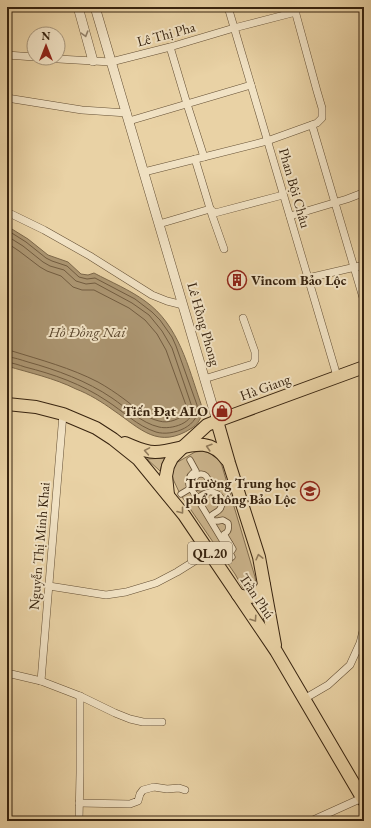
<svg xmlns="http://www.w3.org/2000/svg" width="371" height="828" viewBox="0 0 371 828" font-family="'EB Garamond',serif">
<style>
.green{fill:#cbb48c;stroke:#816c4e}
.water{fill:#ac9672;stroke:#7d684a}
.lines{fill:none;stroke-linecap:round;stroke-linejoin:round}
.shore{stroke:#725c40;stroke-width:1}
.pedestrian-casing{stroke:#644f34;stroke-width:7}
.minor-casing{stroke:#644f34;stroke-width:8}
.tertiary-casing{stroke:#644f34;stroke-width:10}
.trunk-casing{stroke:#37230f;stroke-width:14}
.pedestrian{stroke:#f1e2c4;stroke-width:5.5}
.minor{stroke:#f1e2c4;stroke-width:7}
.tertiary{stroke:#f1e2c4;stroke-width:9}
.trunk{stroke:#e9d2a5;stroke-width:12}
.oneway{stroke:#94826a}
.oneway2{stroke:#907a5a}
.labels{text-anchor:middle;stroke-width:4;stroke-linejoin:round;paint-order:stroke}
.shield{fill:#f1e2c4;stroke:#6f5c45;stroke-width:1}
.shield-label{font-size:13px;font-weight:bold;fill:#37230f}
.street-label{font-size:14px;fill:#37230f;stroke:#f1e2c4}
.poi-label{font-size:14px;font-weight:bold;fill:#37230f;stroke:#f1e2c4;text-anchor:end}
.water-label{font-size:15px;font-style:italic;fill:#5a462d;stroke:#f1e2c4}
</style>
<rect width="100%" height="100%" fill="#e9d2a5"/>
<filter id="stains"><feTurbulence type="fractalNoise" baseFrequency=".005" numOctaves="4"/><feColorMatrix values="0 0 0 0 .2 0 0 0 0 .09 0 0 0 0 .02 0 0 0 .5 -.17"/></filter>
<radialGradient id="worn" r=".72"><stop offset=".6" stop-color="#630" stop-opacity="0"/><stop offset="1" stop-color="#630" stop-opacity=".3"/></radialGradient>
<!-- green -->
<g class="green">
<path d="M203 451C212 453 219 458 222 466L255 577C256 583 257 587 253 591H248L243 588 235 574 180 494 173 479 172 473 176 463 195 452Z"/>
<polygon points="167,458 162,464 160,471 147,459"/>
</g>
<!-- water -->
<path class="water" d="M7 226 28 239 48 255 68 262 81 274 88 275 94 273C111 282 130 290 145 301 179 325 188 367 201 404 203 414 201 422 192 428 158 450 141 429 113 410 102 402 89 394 76 389 54 378 30 373 7 366Z"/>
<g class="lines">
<!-- shore -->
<g class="shore">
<path d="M7 230 26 242 46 258 52 261 67 266 79 277 87 279 95 278 135 299 152 312 160 320 172 337 176 346 197 405C202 426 172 437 156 432 137 426 123 411 107 401 82 384 53 374 25 367 19 365 13 363 7 362"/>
<path d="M7 236 23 246 43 262 50 266 64 270 76 281 86 284 95 283 132 303 149 315 162 331 172 348 192 407C196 423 171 430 159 427 141 423 127 408 112 398 87 381 57 370 28 362 21 360 14 357 7 357"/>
<path d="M7 243 19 251 40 267 47 271 61 276 73 287 82 290H94L129 308 145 320 157 334 166 350 187 408V412C180 419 169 424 159 421 145 418 135 407 124 399 116 393 107 387 98 382 71 368 41 360 12 351H7"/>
</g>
<defs>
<g id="pedestrian">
<path d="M190 460 196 471C190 474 188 478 189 485L224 543 227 545 230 544"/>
<circle cx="201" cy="481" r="7"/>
<polyline points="181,494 191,488"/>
<path d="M197 498C200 496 203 494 206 493 208 492 212 491 215 493 222 495 224 503 220 509 218 512 214 513 212 515 210 518 212 519 213 521H218L223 520 228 523C229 528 229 532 224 534L233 549 230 553 232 557"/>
</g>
<g id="minor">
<polyline points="228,7 337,376"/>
<polyline points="170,47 187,104 204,157"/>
<polyline points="7,55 34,57"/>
<polyline points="41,58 111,62 170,47 234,28 296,12"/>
<polyline points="7,98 82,110 127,113"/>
<polyline points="129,121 251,85"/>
<polyline points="312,125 364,301"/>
<polyline points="195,159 212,215 224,249"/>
<polyline points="144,172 267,141 317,123 322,118 322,108 317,91 294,7"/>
<polyline points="7,212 44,230 90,256 152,295 167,301 183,305"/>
<polyline points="290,216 347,199 360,194"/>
<polyline points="159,224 210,209 215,213 283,195"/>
<polyline points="308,278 364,265"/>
<polyline points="204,379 253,364 255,360 255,352 243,318"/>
<polyline points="49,586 106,595 126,592 156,583 177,572 209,552"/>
<polyline points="7,673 41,681 80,696 115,713 130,719 143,722 162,722"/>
<polyline points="41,681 63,414"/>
<polyline points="304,699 328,685 350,665 360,643 364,627"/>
<polyline points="79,803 130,804 138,801 140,794 143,790 154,787 167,789 179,788 185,790"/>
<polyline points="79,821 80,773 80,696"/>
<polyline points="311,821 362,798"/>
</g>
<g id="tertiary">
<polyline points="78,7 93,61"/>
<polyline points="95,7 217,421"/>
</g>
<g id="trunk">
<polyline points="7,404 36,407 63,414 96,428 113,439 138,459 184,515 276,651 364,801"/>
<polyline points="217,421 229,463 259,557 275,645"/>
<path d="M125 443C135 447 144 452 155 452 182 452 205 431 227 460"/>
<polyline points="168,495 166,476 168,466 172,458 183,447 207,425 217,421 364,367"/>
<path d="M238 595C251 599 257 598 264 585"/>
</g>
</defs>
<!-- pedestrian casing -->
<use href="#pedestrian" class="pedestrian-casing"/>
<!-- minor casing -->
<use href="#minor" class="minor-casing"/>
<!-- tertiary casing -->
<use href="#tertiary" class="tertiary-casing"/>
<!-- trunk casing -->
<use href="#trunk" class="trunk-casing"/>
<!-- pedestrian -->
<use href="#pedestrian" class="pedestrian"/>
<!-- minor -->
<use href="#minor" class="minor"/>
<!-- tertiary -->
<use href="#tertiary" class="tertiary"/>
<!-- trunk -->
<use href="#trunk" class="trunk"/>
</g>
<!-- one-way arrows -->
<defs><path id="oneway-chevron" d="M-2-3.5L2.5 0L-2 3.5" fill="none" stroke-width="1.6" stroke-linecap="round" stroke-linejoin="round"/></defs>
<use class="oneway" href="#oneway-chevron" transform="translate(85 34) rotate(74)"/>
<g class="oneway2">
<use href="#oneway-chevron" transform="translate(209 447) rotate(-163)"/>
<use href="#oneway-chevron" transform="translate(147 451) rotate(-170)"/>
<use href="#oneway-chevron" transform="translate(181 511) rotate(52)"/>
<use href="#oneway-chevron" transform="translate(259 557) rotate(-104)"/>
<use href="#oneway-chevron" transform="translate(254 619) rotate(56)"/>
</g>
<!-- icons -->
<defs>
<symbol id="building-ring" viewBox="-11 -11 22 22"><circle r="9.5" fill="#f1e2c4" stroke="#8f2418" stroke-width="1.5"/><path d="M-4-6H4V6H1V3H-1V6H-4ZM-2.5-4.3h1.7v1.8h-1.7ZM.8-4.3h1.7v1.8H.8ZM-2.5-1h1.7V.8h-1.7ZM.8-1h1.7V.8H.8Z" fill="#8f2418"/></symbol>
<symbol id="shop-ring" viewBox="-11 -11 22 22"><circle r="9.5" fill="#f1e2c4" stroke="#8f2418" stroke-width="1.5"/><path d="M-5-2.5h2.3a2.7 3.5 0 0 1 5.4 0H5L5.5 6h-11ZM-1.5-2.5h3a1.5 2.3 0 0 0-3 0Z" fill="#8f2418"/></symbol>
<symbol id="school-ring" viewBox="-11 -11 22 22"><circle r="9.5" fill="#f1e2c4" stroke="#8f2418" stroke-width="1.5"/><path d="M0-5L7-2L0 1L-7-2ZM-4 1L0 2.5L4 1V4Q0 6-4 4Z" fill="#8f2418"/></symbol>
</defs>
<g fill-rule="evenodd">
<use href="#building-ring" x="226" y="269" width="22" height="22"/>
<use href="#shop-ring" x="211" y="400" width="22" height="22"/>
<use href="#school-ring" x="299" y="480" width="22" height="22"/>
</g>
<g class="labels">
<!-- shield labels -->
<rect class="shield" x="188" y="542" width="44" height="22" rx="3"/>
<g class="shield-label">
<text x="210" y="558">QL.20</text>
</g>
<!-- street labels -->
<g class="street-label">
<text transform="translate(166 34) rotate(-15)" y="5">Lê Thị Pha</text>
<text transform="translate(295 188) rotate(74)" y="5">Phan Bội Châu</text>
<text transform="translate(204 324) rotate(74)" y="5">Lê Hồng Phong</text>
<text transform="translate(265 387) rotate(-20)" y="5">Hà Giang</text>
<text transform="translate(39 546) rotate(-85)" y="5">Nguyễn Thị Minh Khai</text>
<text transform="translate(257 596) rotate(56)" y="5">Trần Phú</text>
</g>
<!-- poi labels -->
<g class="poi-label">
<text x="251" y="285" text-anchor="start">Vincom Bảo Lộc</text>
<text x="208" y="416">Tiến Đạt ALO</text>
<text x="296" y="488">Trường Trung học<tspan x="296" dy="16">phổ thông Bảo Lộc</tspan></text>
</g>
<!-- water labels -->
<g class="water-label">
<text x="87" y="337">Hồ Đồng Nai</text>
</g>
</g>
<!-- margin -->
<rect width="371" height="828" fill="none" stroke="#e9d2a5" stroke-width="24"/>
<rect x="8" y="8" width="355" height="812" fill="none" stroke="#37230f" stroke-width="2"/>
<rect x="12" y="12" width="347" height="804" fill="none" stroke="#37230f"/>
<!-- north arrow -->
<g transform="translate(46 46)"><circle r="19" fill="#f1e2c4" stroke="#a7967c"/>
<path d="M0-3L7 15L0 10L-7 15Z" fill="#8f2418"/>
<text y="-6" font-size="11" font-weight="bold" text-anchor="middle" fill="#37230f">N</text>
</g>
<rect width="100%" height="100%" filter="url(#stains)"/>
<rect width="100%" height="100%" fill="url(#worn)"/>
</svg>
